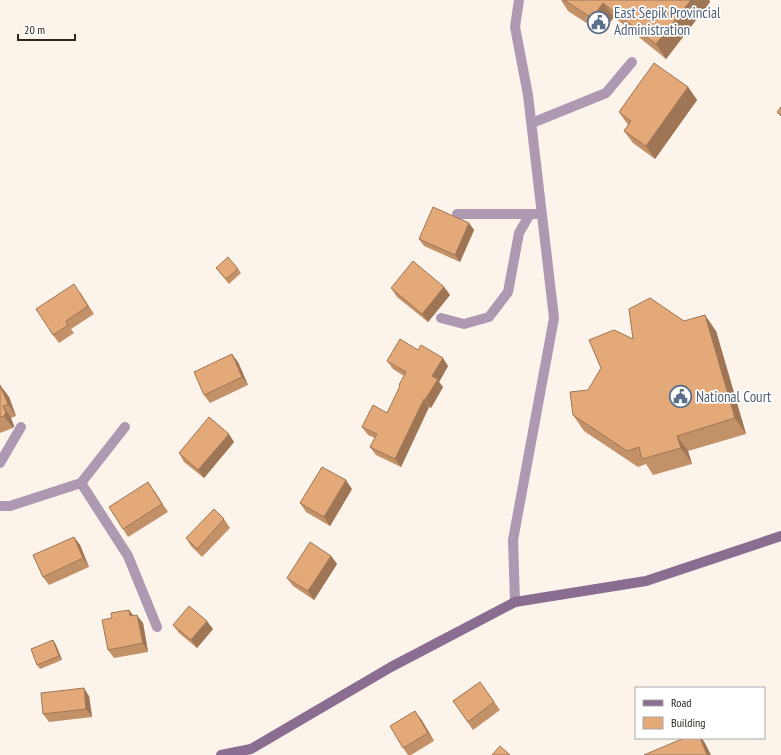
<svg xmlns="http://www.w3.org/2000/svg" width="781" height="755" viewBox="0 0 781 755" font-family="'PT Sans Narrow',sans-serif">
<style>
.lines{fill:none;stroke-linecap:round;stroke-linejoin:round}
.lane{stroke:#ad99b2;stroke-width:10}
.street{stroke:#ad99b2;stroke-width:10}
.secondary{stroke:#8a6d90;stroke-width:10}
.wall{fill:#c39168}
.shaded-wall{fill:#9f7655}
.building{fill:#e3a979;stroke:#9f7655}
.labels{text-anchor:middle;stroke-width:3.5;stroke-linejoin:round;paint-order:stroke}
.service-label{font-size:15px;fill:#4e5e75;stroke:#fff;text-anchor:start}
</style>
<rect width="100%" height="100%" fill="#fcf3eb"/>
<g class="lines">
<!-- lane -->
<g class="lane">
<polyline points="532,123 606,93 632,62"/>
<polyline points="457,214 536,214"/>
<polyline points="441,318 464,324 489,317 508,292 519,233 530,214"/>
<polyline points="0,463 21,427"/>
<polyline points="81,483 128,556 157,627"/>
</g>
<!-- street -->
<g class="street">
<polyline points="0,506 10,506 81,483 125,427"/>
<polyline points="515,602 513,540 554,318 528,95 515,27 519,0"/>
</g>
<!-- secondary -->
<polyline class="secondary" points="221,755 251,749 391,667 515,602 646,581 781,536"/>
</g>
<!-- wall -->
<g class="wall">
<polygon points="561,0 709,0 710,2 666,59 614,17 602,33 568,11"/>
<polygon points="688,87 697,100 655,159 633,143 624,131 628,125 619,112"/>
<polygon points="469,223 474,230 460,262 424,246 419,239"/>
<polygon points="216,268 238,269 241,273 229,284"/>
<polygon points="444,287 450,295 428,322 397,297 391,288"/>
<polygon points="80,292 94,314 71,329 74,333 59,343 53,335"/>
<polygon points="684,321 716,331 746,434 688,451 692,464 653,475 646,464 638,467 584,431 573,415 588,390"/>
<polygon points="418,350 448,366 439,382 443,387 431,408 429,407 401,467 376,455 370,447 375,438 368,435 362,427 387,413 400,387 399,385 404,376 393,369 387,361"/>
<polygon points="238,362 248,385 210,403 204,395"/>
<polygon points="0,385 9,397 16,416 11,418 14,426 13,428 0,433"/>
<polygon points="234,442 204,478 184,462 179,453"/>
<polygon points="352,489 330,526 306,512 300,503"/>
<polygon points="154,490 168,512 128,537 123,529"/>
<polygon points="224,519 230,528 202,557 191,546 186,538"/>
<polygon points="74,537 80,545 89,567 49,585 43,577"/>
<polygon points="331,556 337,564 314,600 293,586 287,578"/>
<polygon points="129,610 133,615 143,623 148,652 114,658 108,650 112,618"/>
<polygon points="173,625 213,629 197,648 179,633"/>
<polygon points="53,640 56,645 62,660 40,669 37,665"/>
<polygon points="480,682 500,710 473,730 453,701"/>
<polygon points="89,696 92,717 49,722 43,714"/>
<polygon points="421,719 434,741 411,755 408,755 403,748"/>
</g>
<!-- shaded-wall -->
<g class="shaded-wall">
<polygon points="691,0 709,0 710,2 666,59 656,44"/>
<polygon points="603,3 614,17 602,33 592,18"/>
<polygon points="688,87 697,100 655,159 646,146"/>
<polygon points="469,223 474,230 460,262 455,255"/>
<polygon points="444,287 450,295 428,322 422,314"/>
<polygon points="705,315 716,331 746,434 735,418"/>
<polygon points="232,354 238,362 248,385 242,377"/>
<polygon points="443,358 448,366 439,382 443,387 431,408 425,400 432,376"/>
<polygon points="0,385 9,397 16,416 8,404"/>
<polygon points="424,399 429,407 401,467 395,459"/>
<polygon points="3,406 11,418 14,426 13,428 4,416"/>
<polygon points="229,434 234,442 204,478 198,470"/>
<polygon points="677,436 688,451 692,464 681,448"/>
<polygon points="346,480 352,489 330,526 324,517"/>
<polygon points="74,537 80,545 89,567 83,558"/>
<polygon points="331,556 337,564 314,600 308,591"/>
<polygon points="129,610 135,618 130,616"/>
<polygon points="137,615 143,623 148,652 143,643"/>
<polygon points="207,621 213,629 197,648 191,640"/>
<polygon points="53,640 56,645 62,660 59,656"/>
<polygon points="84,688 89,696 92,717 86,709"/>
<polygon points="415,711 421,719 434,741 428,733"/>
<polygon points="700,738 702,738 706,745 711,755 707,755"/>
</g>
<!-- building -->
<g class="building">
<polygon points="564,0 691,0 656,44 603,3 592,18"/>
<polygon points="654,63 688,87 646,146 624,131 631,121 619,112"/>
<polygon points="781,107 781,116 777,112"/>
<polygon points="433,207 469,223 455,255 419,239"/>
<polygon points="228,257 238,269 226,279 216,268"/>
<polygon points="413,261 444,287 422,314 391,288"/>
<polygon points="74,284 88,306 66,321 68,325 53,335 36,309"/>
<polygon points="650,298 684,321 705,315 735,418 677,436 681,448 642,459 639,447 627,451 573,415 570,392 588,390 601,368 589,340 614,330 633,339 629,309"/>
<polygon points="400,339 418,350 421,345 443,358 432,376 438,379 425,400 424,399 395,459 370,447 377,434 362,427 373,405 387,413 400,386 399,385 406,372 387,361"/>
<polygon points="232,354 242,377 204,395 194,372"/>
<polygon points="0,385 8,404 3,406 6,413 4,416 0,417"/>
<polygon points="209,417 229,434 198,470 179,453"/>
<polygon points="322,467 346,480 324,517 300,503"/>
<polygon points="148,482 162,504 123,529 109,507"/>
<polygon points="214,509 224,519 197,549 186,538"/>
<polygon points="74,537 83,558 43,577 33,555"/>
<polygon points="310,542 331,556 308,591 287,578"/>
<polygon points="189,606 207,621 191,640 173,625"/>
<polygon points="129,610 130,616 137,615 143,643 108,650 102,620 112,618 111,613"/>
<polygon points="53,640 59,656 37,665 31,649"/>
<polygon points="480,682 494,702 468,722 453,701"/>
<polygon points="84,688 86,709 43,714 41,693"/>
<polygon points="415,711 428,733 403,748 390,726"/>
<polygon points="684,738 700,738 707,755 644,755"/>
<polygon points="500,746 510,755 492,755"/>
</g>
<!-- icons -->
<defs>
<symbol id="civic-ring" viewBox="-11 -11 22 22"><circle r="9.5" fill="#fff" stroke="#5c6f8a" stroke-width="1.5"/><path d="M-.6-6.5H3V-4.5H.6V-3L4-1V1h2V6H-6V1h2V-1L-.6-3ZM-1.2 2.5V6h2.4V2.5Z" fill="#5c6f8a"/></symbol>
</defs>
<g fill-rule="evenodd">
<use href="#civic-ring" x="586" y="10" width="25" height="25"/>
<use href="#civic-ring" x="668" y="384" width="25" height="25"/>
</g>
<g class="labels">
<!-- service labels -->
<g class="service-label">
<text x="614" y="18">East Sepik Provincial<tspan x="614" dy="17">Administration</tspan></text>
<text x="696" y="402">National Court</text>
</g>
</g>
<!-- legend -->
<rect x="635" y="687" width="130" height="52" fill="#ffffff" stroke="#aca8a5"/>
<rect x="643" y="700" width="20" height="6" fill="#8a6d90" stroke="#aca8a5"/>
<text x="671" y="707" font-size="12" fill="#2f261f">Road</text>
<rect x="643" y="717" width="20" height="12" fill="#e3a979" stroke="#aca8a5"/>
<text x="671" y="727" font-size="12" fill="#2f261f">Building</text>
<!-- scale -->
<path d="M18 34v6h57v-6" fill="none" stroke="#2f261f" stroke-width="2"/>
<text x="24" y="34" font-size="12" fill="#2f261f" stroke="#ffffff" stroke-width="3" paint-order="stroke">20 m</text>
</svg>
